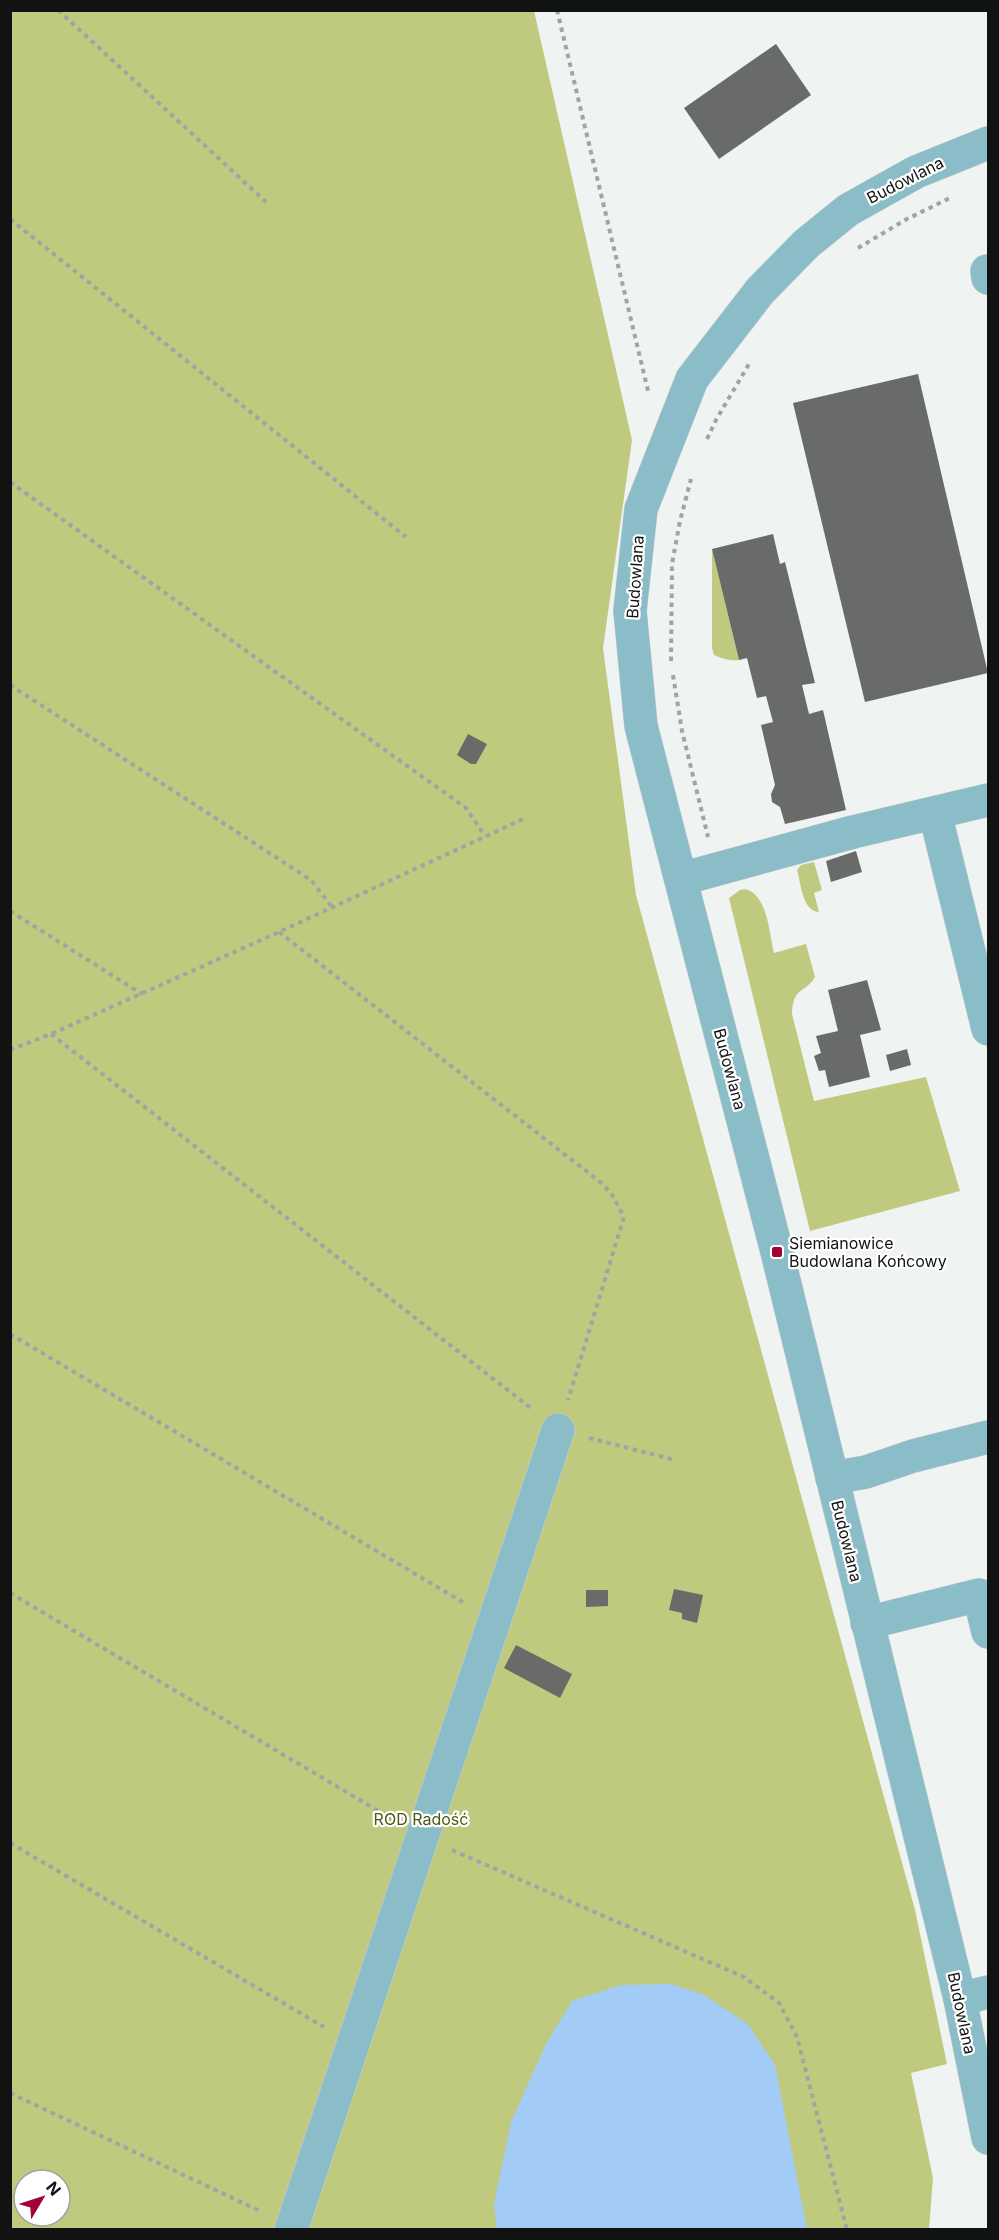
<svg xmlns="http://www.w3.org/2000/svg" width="999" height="2240" viewBox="0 0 999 2240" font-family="Inter,sans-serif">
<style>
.green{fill:#bfca7f;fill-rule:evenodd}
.water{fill:#a2cbf5}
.building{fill:#696b69}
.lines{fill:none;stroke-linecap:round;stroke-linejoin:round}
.minor-casing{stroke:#cbcfce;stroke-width:34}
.path{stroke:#a1a4a4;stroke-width:4;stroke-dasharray:4.5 4.5;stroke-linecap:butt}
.minor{stroke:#8bbdc9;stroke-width:33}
.poi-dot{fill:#a20234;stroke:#fff;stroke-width:2}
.labels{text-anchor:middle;stroke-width:4.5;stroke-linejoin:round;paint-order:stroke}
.street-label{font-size:16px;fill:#111212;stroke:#fff}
.poi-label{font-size:16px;fill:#111212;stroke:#fff;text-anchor:start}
.park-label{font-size:16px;fill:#515811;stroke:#fff}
</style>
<rect width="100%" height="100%" fill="#eff3f2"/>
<!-- green -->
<g class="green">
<path d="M11 11H534L632 440 603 648 636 895 915 1910 947 2064 911 2073 933 2178 929 2229 11 2230ZM24 2180H60V2216H24Z"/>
<path d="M712 549 739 660C729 661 723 659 714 655L712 648Z"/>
<path d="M814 862 822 890 814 893 819 912C802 911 801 883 797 870L801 865Z"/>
<path d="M745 889C768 895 769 933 774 953L806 944 815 977C805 994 793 986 792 1014L814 1101 926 1077 960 1191 810 1231 729 898 740 890Z"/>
</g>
<!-- water -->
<polygon class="water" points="671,1984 704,1995 748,2024 775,2065 807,2229 497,2229 494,2205 511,2122 546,2044 572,2001 621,1985"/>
<!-- building -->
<g class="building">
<polygon points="776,44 811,95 719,159 684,108"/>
<polygon points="918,374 988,673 865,702 793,403"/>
<polygon points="773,534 780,564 785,562 815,683 802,685 809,714 823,710 846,810 785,824 780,807 772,802 771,794 775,785 761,725 773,722 766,696 757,698 747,658 739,660 712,549"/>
<polygon points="468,734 487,744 476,764 471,764 457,755"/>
<polygon points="856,851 862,872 831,882 826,861"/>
<polygon points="867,980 881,1030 860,1035 870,1077 829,1087 825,1070 819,1071 814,1056 821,1053 816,1036 838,1031 828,990"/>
<polygon points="907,1049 911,1065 890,1071 886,1055"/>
<polygon points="674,1589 703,1595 697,1623 682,1619 682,1613 669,1610"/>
<polygon points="586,1590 608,1590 608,1606 586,1607"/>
<polygon points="516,1645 572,1674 560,1698 504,1668"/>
</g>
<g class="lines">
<defs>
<g id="minor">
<polyline points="988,143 916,172 848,210 806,244 760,291 692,379 641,509 630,611 641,726 777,1252 960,1999 988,2138"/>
<polyline points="987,271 988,278"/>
<polyline points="935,813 988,1029"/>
<polyline points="681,879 853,832 988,800"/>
<polyline points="832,1478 866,1472 913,1456 988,1437"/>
<polyline points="867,1623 979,1595 988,1632"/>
<polyline points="960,1999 988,1992"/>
<polyline points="291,2230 558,1430"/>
</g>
</defs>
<!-- minor casing -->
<use href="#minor" class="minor-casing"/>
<!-- path -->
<g class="path">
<polyline points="58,10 266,202"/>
<polyline points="557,10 649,395"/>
<polyline points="10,219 406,537"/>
<polyline points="858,248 907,219 952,197"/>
<polyline points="707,439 716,420 749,364"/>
<polyline points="10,482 466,808 485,836"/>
<polyline points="671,661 672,564 680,521 691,479"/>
<polyline points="673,675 682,731 708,837"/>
<polyline points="10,685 311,880 332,907"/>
<polyline points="10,911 142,994"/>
<polyline points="279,932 599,1181 611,1193 624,1217 568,1400"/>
<polyline points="51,1034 532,1409"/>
<polyline points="10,1050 51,1034 279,932 523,819"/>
<polyline points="10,1334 466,1604"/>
<polyline points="589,1438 675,1460"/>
<polyline points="10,1593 392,1819"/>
<polyline points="10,1843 324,2027"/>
<polyline points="452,1850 744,1977 779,2003 797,2037 847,2230"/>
<polyline points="10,2093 262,2212"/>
</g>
<!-- minor -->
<use href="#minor" class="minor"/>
</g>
<!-- markers -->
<rect class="poi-dot" x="771" y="1246" width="12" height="12" rx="3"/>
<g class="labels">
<!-- street labels -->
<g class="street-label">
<text transform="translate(905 180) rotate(-27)" y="6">Budowlana</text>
<text transform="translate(635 577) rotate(-86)" y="6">Budowlana</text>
<text transform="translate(730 1069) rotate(75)" y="6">Budowlana</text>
<text transform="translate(847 1541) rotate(76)" y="6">Budowlana</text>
<text transform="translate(962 2013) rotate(78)" y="6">Budowlana</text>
</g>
<!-- poi labels -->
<g class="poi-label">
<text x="789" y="1249">Siemianowice<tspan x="789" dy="18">Budowlana Końcowy</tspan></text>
</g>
<!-- park labels -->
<g class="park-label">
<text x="421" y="1825">ROD Radość</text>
</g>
</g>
<!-- border -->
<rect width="999" height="2240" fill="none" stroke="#111212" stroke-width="24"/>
<!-- north arrow -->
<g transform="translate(42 2198) rotate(51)"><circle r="28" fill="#ffffff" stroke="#a0a0a0" stroke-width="1.5"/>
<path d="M0-4.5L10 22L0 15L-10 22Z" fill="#a20234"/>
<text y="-9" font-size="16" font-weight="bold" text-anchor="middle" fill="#111212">N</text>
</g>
</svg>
